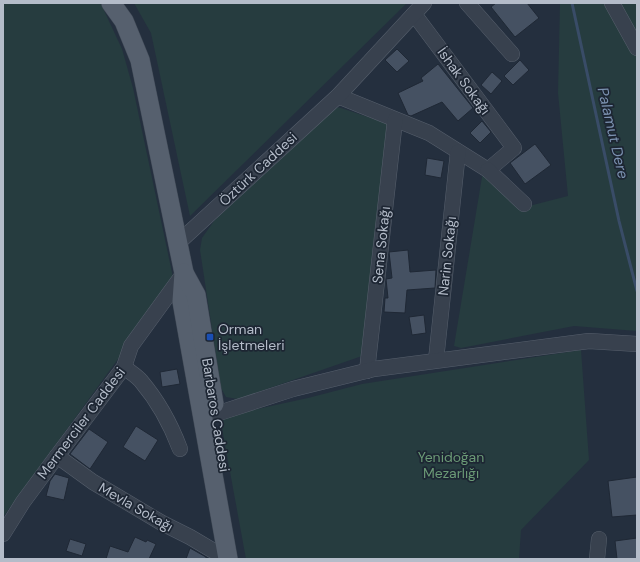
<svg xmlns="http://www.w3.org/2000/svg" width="640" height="562" viewBox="0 0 640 562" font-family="'DM Sans',sans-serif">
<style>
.green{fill:#263c3f}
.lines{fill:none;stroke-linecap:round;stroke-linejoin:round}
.stream{stroke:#394c67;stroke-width:3}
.building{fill:#455162;stroke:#1f2835}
.minor-casing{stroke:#565f6c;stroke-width:16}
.major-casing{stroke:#414a57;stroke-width:20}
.minor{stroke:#38414e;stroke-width:15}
.major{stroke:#56606e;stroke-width:19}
.transit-dot{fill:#1a4fb4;stroke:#1d2633;stroke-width:1.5}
.labels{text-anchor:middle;stroke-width:3.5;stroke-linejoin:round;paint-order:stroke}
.street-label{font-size:14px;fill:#b4bcc9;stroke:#1d2633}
.poi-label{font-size:14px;fill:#b4bcc9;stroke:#1d2633;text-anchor:start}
.park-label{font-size:14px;fill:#6b9a76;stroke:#1d2633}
.water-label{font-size:15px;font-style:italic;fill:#7c92b1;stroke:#1d2633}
</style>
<rect width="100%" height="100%" fill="#242f3e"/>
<!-- green -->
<g class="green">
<polygon points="3,3 101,4 122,49 133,88 174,282 3,517"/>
<polygon points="134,3 407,3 190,216 151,33"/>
<polygon points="560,3 637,3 637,331 574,326 461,348 454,346 483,171 525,207 568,196 558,93"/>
<polygon points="336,107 341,108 389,124 362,356 238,399 226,397 221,388 200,250 202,238 214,221"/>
<polygon points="581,350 589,460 521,530 519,559 246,559 220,417 308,398 362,384"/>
</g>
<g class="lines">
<!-- stream -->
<polyline class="stream" points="572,3 619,221 637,291"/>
</g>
<!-- building -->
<g class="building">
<polygon points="496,3 527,3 539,18 515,37 491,7"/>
<polygon points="397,49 409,61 397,72 385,60"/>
<polygon points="520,60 529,70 513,85 504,76"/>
<polygon points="438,64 473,108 458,121 442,102 411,116 408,115 398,93 423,81 421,78"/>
<polygon points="492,72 502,81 491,94 481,85"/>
<polygon points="482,121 491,132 480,143 470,133"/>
<polygon points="535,144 551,165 525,184 510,163"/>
<polygon points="427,158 444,161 441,178 425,175"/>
<polygon points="408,250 410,272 436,270 435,288 407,290 405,313 384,312 385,298 388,298 386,279 392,278 389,252"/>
<polygon points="424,315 426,333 412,335 409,317"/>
<polygon points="177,369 180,384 162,387 160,372"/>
<polygon points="136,426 158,440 145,461 123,447"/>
<polygon points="89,429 108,442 90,469 70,454"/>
<polygon points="55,474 69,478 64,500 46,496 50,481"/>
<polygon points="637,477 637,515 612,517 608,481"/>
<polygon points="135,537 146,542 147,540 156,544 149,559 106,559 110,546 128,552"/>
<polygon points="637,538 637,559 617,559 615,541"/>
<polygon points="70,539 86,544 82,556 66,551"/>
<polygon points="190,548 206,557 206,559 186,559"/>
</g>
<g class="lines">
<defs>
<g id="minor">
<polyline points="467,3 512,54"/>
<polyline points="612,3 637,48"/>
<polyline points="338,96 429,133 488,170 514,148 414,14"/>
<polyline points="488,170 524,204"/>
<polyline points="179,242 338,96 424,3"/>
<polyline points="436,360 458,152"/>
<path d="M124 367C130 372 137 376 141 381 158 401 171 425 180 449"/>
<polyline points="367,371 395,120"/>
<polyline points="216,414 293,389 374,369 589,341 637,344"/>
<polyline points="57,456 93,482 162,523 190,537 217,553"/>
<polyline points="3,534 23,502 57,456 124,367 131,346 184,273"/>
<polyline points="597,559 599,539"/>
</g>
<g id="major">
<polyline points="111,3 124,21 140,60 184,273 182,301 228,559"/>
<polyline points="184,273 196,295 214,404"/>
</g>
</defs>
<!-- minor casing -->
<use href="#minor" class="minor-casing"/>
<!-- major casing -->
<use href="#major" class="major-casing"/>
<!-- minor -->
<use href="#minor" class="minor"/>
<!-- major -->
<use href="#major" class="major"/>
</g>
<!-- markers -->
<rect class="transit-dot" x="206" y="333" width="8" height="8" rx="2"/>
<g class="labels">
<!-- street labels -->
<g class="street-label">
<text transform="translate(464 81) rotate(54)" y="5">İshak Sokağı</text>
<text transform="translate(258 169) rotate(-43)" y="5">Öztürk Caddesi</text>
<text transform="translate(381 245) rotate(-84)" y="5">Sena Sokağı</text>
<text transform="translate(447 256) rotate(-84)" y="5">Narin Sokağı</text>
<text transform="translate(216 415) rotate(81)" y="5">Barbaros Caddesi</text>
<text transform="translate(81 423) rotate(-53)" y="5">Mermerciler Caddesi</text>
<text transform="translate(136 507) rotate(30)" y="5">Mevla Sokağı</text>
</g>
<!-- poi labels -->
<g class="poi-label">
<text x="218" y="334">Orman<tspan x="218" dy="16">İşletmeleri</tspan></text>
</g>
<!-- park labels -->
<g class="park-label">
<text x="451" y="462">Yenidoğan<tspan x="451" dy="16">Mezarlığı</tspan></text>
</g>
<!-- water labels -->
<g class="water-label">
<text transform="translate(613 133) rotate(77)" y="5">Palamut Dere</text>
</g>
</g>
<!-- border -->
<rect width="640" height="562" fill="none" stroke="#b4bcc9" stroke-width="8"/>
</svg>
